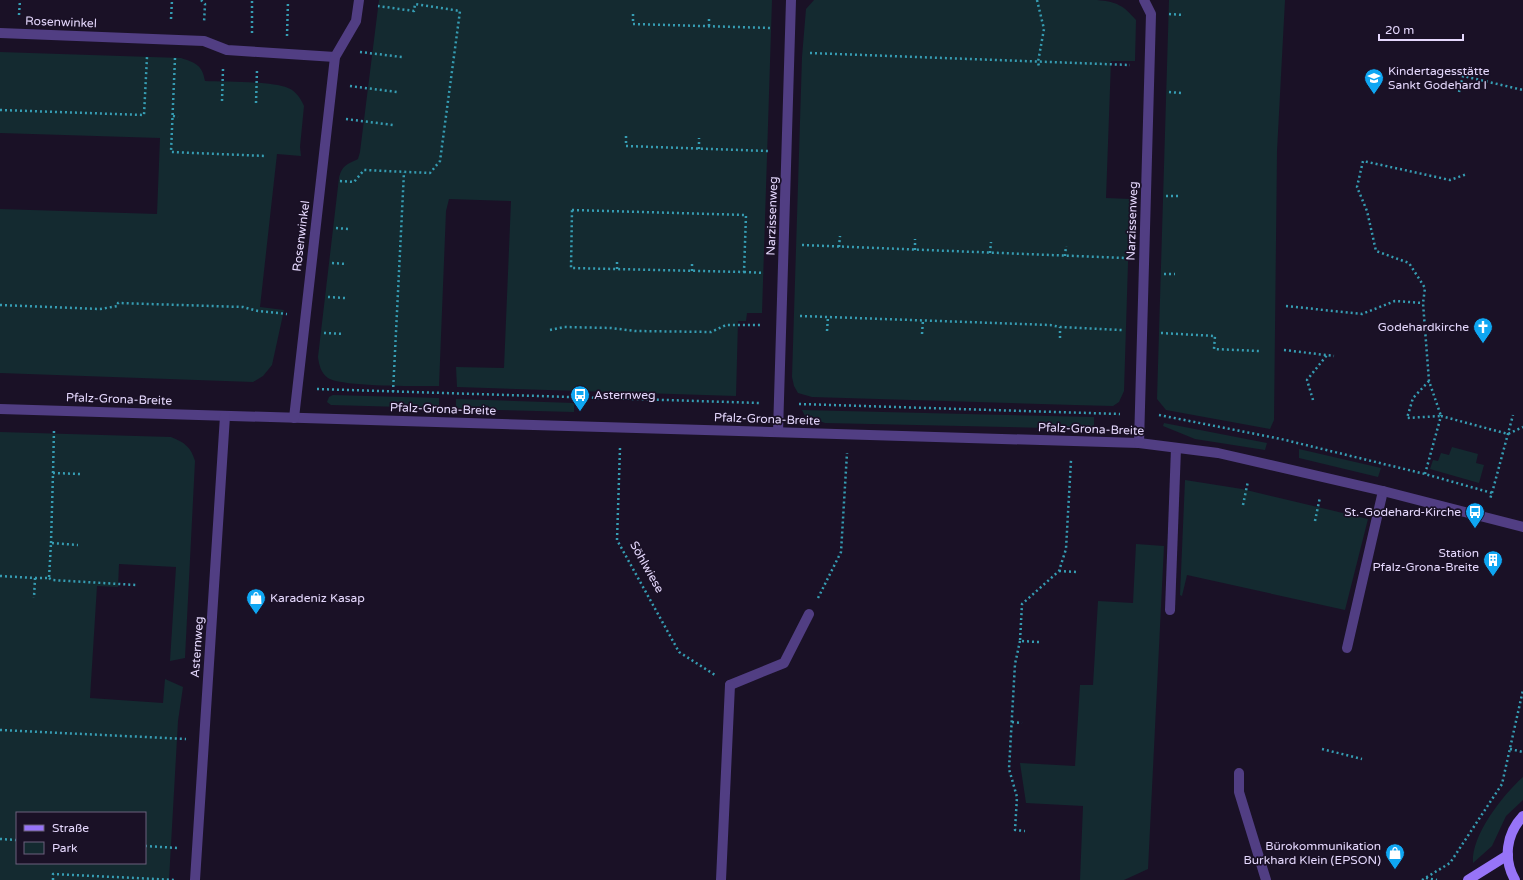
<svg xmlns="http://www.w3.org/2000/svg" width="1523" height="880" viewBox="0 0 1523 880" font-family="'Varela Round',sans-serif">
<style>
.green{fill:#142a30;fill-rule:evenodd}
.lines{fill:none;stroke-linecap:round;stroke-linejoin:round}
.path{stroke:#369db3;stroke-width:2.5;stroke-dasharray:2 3;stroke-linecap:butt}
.lane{stroke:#513e83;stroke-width:10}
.street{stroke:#513e83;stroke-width:10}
.secondary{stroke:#9774f8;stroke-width:10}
.labels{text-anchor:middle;stroke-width:3.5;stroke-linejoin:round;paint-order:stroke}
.street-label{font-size:12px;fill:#e5d8fd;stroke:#1a1126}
.poi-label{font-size:12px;fill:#e5d8fd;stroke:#1a1126;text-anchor:end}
</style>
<rect width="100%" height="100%" fill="#1a1126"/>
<!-- green -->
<g class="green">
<path d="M379 0H772L762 313H747L746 321H738L736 396 457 387 456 367 504 368 511 201 449 199 446 211 439 386C420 386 341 387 328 378 321 373 319 365 318 357L339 178C342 165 348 164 358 159L360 152Z"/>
<path d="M814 0H1097C1117 2 1123 5 1136 20L1135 61H1111L1106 198 1130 199 1124 391 1119 402 1113 406 1074 405 812 397 798 393 794 386 792 377 802 57 806 9Z"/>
<polygon points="1169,0 1285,0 1277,151 1274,420 1270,429 1166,410 1157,399"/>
<path d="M0 52 181 58C196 63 202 65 205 81 225 82 272 81 288 88 296 91 301 99 304 106L300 147 301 156 277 154 260 307 284 310 272 365 263 376 253 382 0 373V209L157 214 160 138 0 133Z"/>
<polygon points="333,395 439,398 439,408 331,405 327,402 329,397"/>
<polygon points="456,399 574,403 574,412 456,409"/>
<polygon points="802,410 1094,417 1094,429 825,423 805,416"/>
<polygon points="1164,423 1267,443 1265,450 1195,439 1163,426"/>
<path d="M0 432 171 437C184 442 191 447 195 461L185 658 170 661 176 567 119 564 118 587 97 586 90 698 163 703 165 679 183 687 178 721 169 880H0ZM17 813H145V863H17Z"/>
<polygon points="1452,447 1478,454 1476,463 1484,465 1479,483 1430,469 1433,460 1438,461 1441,453 1449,455"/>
<polygon points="1299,449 1381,468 1378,477 1299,458"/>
<polygon points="1185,480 1242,489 1368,519 1345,610 1187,575 1182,596 1180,595"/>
<polygon points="1136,544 1164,546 1148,869 1124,880 1080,880 1083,806 1026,803 1020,763 1075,766 1080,685 1093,685 1098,601 1133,603"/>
<path d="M1523 777V800L1506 816 1492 846 1473 863C1471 835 1503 795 1523 777Z"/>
</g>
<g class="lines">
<!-- path -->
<g class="path">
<polyline points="201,0 205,4 204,23"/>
<polyline points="1037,0 1044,29 1038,62 1039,67"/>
<polyline points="633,14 633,24 771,28"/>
<polyline points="1169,14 1184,15"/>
<polyline points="19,15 20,0"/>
<polyline points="171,19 172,0"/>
<polyline points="709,26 709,16"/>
<polyline points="252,33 252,0"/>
<polyline points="287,36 288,1"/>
<polyline points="360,52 402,57"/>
<polyline points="810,53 1130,65"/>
<polyline points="175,58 171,152 266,156"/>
<polyline points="350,86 397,92"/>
<polyline points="1169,92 1181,93"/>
<polyline points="1459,92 1463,76 1523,90"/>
<polyline points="222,101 223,69"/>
<polyline points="256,103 257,70"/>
<polyline points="0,110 144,115 147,57"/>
<polyline points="173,116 178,117"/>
<polyline points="346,119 393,125"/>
<polyline points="626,136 626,146 768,151"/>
<polyline points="699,149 699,138"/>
<polyline points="340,181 354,182 364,170 430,173 440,161 460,11 415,4 414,11 378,6"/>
<polyline points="1166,196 1178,196"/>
<polygon points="572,210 746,215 744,272 571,268"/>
<polyline points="336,228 348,229"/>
<polyline points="802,245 1125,258"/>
<polyline points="839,247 840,236"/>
<polyline points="915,250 915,239"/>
<polyline points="990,253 991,242"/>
<polyline points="1065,256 1066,246"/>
<polyline points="332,263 347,264"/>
<polyline points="617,269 617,259"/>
<polyline points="692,271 692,261"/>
<polyline points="744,272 764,273"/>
<polyline points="1164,274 1175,274"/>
<polyline points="328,297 345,298"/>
<polyline points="0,305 100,309 118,306 118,303 243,307 258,311 287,314"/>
<polyline points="1286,306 1362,314 1395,301 1423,303"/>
<polyline points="800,316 1050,325 1060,327 1122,330"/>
<polyline points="550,330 564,327 611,328 635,331 711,332 726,325 762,325"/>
<polyline points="827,331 828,317"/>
<polyline points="324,333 344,334"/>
<polyline points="1161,333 1215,336 1214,349 1259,351"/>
<polyline points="922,334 923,320"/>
<polyline points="1060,338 1060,327"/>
<polyline points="1284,350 1334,356"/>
<polyline points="1429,381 1413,398 1407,418 1441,416 1429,381 1423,303 1425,288 1409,263 1376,251 1367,211 1357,187 1363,161 1450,180 1467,174"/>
<polyline points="317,389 760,403"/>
<polyline points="393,392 404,172"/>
<polyline points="1313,400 1307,380 1327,355"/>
<polyline points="799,404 1120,414"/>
<polyline points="1159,415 1281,439 1425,474 1492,493 1490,499"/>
<polyline points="620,448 617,540 679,652 715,675"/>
<polyline points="53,473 54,430"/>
<polyline points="1425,474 1441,416 1508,434 1523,427"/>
<polyline points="1492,493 1513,415"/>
<polyline points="1243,505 1248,481"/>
<polyline points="1315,521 1320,497"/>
<polyline points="51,543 53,473 80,474"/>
<polyline points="1059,571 1077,572"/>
<polyline points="0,576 35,578 34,598"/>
<polyline points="35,578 49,578 51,543 78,545"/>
<polyline points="49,578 52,580 136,585"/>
<polyline points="818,598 841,552 847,453"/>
<polyline points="1020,641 1015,664 1009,769 1017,797 1015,830 1025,831"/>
<polyline points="1039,642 1020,641 1022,604 1059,571 1066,549 1071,460"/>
<polyline points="1012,722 1022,723"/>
<polyline points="0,730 186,739"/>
<polyline points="1322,749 1362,759"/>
<polyline points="1510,749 1523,752"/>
<polyline points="0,839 17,840"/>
<polyline points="145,846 178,848"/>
<polyline points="1426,878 1437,880"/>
<polyline points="53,880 53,874 176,880"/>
<polyline points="1422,880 1450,863 1502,784 1523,690"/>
</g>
<!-- lane -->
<g class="lane">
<polyline points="1170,610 1176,448"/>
<polyline points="1347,648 1383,491"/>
<polyline points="730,685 784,663 809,614"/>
<polyline points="1239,773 1239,792 1266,880"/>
</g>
<!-- street -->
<g class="street">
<polyline points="0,33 204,41 227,50 335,57"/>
<polyline points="0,409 1139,443 1218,453 1383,491 1523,527"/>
<polyline points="294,418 335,57 356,21 359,0"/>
<polyline points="778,432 791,0"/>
<polyline points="1139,443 1151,14 1144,0"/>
<polyline points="195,880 225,416"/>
<polyline points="721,880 730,685"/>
</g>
<!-- secondary -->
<g class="secondary">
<polyline points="1468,880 1508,855"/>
<path d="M1515 880C1503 859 1506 834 1523 816"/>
</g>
</g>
<!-- icons -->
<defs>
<symbol id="school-pin" viewBox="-11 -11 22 30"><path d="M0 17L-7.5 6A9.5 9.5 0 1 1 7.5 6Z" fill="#0fa6f2" stroke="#1a1126"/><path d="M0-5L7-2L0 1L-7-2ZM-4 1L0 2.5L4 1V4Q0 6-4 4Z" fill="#fff"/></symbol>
<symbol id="church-pin" viewBox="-11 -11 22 30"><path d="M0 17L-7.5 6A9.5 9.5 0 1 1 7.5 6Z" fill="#0fa6f2" stroke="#1a1126"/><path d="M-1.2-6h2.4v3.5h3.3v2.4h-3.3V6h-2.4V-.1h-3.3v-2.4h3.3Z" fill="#fff"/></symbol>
<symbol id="bus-pin" viewBox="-11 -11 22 30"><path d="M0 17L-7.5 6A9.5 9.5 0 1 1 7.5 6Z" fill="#0fa6f2" stroke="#1a1126"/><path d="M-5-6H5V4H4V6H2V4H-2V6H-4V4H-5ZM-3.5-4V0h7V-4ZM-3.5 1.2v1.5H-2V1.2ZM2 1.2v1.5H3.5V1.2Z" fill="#fff"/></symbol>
<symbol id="building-pin" viewBox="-11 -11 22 30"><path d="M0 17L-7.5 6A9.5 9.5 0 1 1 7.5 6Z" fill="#0fa6f2" stroke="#1a1126"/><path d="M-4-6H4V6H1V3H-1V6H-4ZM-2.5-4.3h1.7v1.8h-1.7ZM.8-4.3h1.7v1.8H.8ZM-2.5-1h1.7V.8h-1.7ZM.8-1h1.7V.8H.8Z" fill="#fff"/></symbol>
<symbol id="shop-pin" viewBox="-11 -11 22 30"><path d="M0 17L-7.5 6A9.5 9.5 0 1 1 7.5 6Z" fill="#0fa6f2" stroke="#1a1126"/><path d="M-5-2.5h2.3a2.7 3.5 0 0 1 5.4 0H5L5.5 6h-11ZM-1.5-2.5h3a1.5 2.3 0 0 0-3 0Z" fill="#fff"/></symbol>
</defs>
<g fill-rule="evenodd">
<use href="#school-pin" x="1363" y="67" width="22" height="30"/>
<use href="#church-pin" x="1472" y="316" width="22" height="30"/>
<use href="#bus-pin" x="569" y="384" width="22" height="30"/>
<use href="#bus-pin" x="1464" y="501" width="22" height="30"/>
<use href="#building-pin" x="1482" y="549" width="22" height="30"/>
<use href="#shop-pin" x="245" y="587" width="22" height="30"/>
<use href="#shop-pin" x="1384" y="842" width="22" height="30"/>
</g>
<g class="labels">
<!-- street labels -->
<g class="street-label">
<text transform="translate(61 22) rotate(2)" y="4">Rosenwinkel</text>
<text transform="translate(772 216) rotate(-88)" y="4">Narzissenweg</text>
<text transform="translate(1132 221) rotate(-88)" y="4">Narzissenweg</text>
<text transform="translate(301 236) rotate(-83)" y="4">Rosenwinkel</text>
<text transform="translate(119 399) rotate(2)" y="4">Pfalz-Grona-Breite</text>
<text transform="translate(443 409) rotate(2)" y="4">Pfalz-Grona-Breite</text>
<text transform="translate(767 419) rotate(2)" y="4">Pfalz-Grona-Breite</text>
<text transform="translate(1091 429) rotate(2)" y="4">Pfalz-Grona-Breite</text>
<text transform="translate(647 567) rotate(61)" y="4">Söhlwiese</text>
<text transform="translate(197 647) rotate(-86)" y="4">Asternweg</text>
</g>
<!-- poi labels -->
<g class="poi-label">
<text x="1388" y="75" text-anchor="start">Kindertagesstätte<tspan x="1388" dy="14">Sankt Godehard I</tspan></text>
<text x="1469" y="331">Godehardkirche</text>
<text x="594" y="399" text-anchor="start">Asternweg</text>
<text x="1461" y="516">St.-Godehard-Kirche</text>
<text x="1479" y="557">Station<tspan x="1479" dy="14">Pfalz-Grona-Breite</tspan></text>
<text x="270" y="602" text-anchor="start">Karadeniz Kasap</text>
<text x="1381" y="850">Bürokommunikation<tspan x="1381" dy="14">Burkhard Klein (EPSON)</tspan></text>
</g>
</g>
<!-- legend -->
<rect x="16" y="812" width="130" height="52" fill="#1a1126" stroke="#6b617c"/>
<rect x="24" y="825" width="20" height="6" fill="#9774f8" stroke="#6b617c"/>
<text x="52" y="832" font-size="12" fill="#e5d8fd">Straße</text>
<rect x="24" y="842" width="20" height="12" fill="#142a30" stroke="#6b617c"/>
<text x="52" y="852" font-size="12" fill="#e5d8fd">Park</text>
<!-- scale -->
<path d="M1379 34v6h84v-6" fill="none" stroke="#e5d8fd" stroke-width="2"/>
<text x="1385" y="34" font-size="12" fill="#e5d8fd" stroke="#1a1126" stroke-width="3" paint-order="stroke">20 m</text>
</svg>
